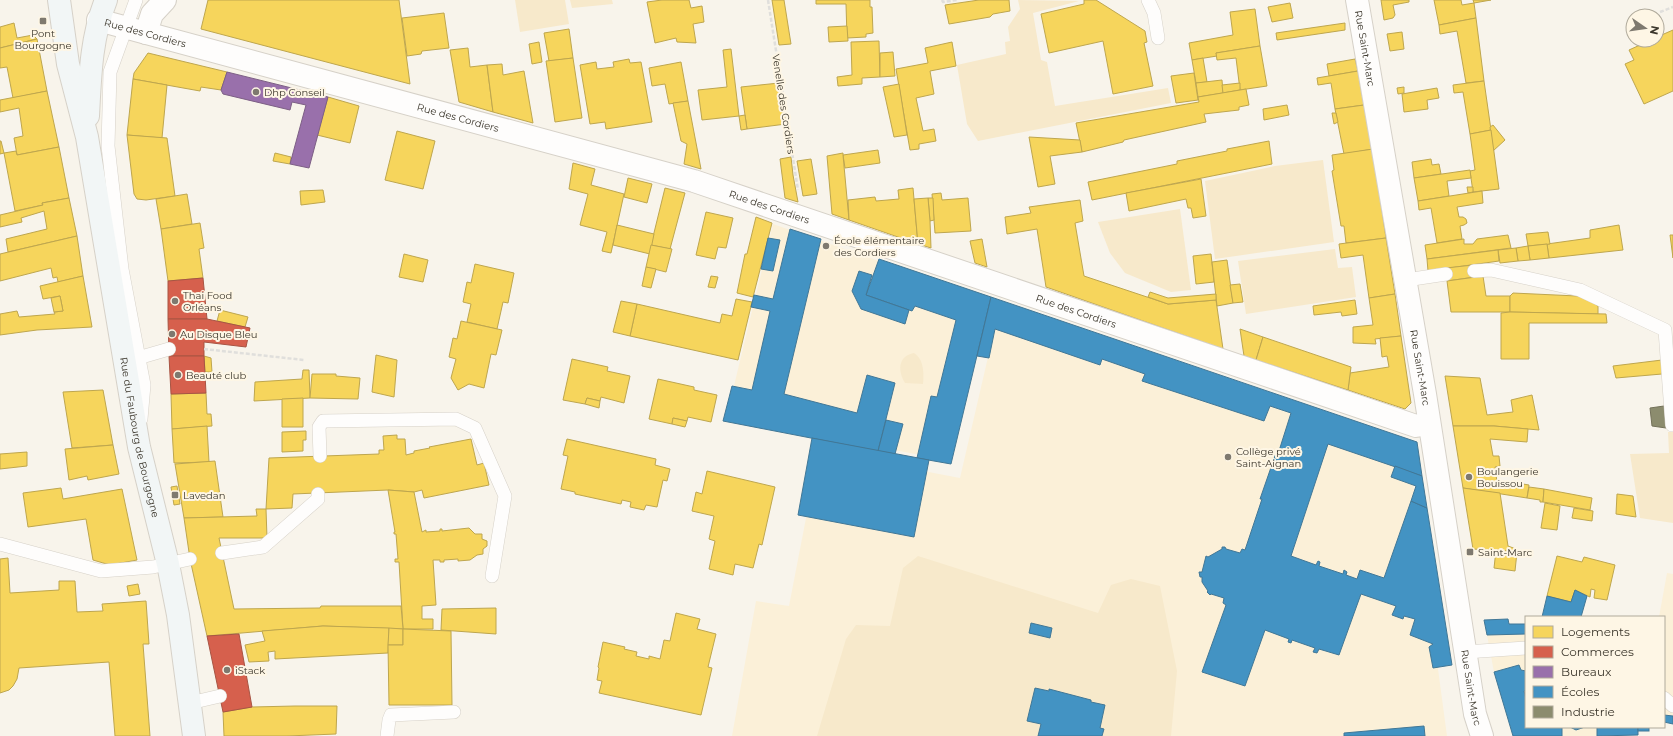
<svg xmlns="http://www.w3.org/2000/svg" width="1673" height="736" viewBox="0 0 1673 736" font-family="Montserrat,sans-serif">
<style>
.built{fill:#fbf0d8}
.green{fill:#f7e9cb}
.homes{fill:#f6d55c;stroke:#bea64e}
.shops{fill:#d6604d;stroke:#a85443}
.offices{fill:#9970ab;stroke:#7d5f85}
.schools{fill:#4393c3;stroke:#417796}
.industry{fill:#8c8c6e;stroke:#74725a}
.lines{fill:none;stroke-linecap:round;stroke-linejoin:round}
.service-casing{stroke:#d6d1c8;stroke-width:14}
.minor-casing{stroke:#d6d1c8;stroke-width:24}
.tertiary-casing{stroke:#d6d1c8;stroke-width:24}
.secondary-casing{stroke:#d6d1c8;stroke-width:24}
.path{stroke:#e0dfdc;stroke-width:2.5;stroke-dasharray:4 2;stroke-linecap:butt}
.service{stroke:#fefdfc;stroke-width:13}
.minor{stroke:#fefdfc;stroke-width:22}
.tertiary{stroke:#fefdfc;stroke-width:22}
.secondary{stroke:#f2f6f6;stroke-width:22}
.poi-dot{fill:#7e796f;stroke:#fef6e5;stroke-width:1.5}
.labels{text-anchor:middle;stroke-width:4;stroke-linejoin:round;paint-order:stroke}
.street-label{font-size:10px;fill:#3c372c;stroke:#fef6e5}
.poi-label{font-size:10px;fill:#3c372c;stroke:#fef6e5;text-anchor:start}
</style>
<rect width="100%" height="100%" fill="#f8f4eb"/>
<!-- built -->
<g class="built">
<polygon points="773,224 988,299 948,460 726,419"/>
<polygon points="998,314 1409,453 1447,736 732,736 756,601 789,606 819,451 960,478"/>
<polygon points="1667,573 1673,574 1673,716 1664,715 1664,617 1659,617"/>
<polygon points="1526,634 1526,671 1521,670 1519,666 1494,672 1487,635"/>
<rect x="1562" y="727" width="35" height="9"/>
</g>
<!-- green -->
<g class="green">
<polygon points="515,0 565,0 569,24 520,32"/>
<polygon points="570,0 612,0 613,4 572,8"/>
<polygon points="1018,0 1079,1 1033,13 1041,60 1047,62 1055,106 1168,88 1171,103 978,141 967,124 957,65 1006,54 1005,42 1010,41 1008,27 1020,9"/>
<polygon points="1323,160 1334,242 1215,259 1205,181 1275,166"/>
<polygon points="1180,209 1191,290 1171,292 1125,273 1110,253 1098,222"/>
<polygon points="1335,249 1338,268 1352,267 1356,297 1246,314 1238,261"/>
<path d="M914 353C924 359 924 374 923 384L905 383C898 372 897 356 914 353Z"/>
<polygon points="1668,432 1673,432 1673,523 1640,518 1630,454 1669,453"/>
<polygon points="918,556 1098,613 1111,585 1131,579 1160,586 1177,671 1171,736 817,736 846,639 856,625 890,626 903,568"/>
</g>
<!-- homes -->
<g class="homes">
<polygon points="208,0 399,0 410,84 201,29"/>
<polygon points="662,0 689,0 691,8 702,6 704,22 693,24 696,43 677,42 676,38 655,43 647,2"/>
<polygon points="772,0 784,0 791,44 779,45"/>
<polygon points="816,0 870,0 870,7 872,7 873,33 866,34 866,37 847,38 846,4 816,4"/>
<polygon points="979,0 1009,0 1010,11 993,14 990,17 949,24 945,5"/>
<polygon points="1084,0 1096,0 1145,31 1147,42 1144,43 1153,86 1113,94 1103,41 1049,53 1041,14 1084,4"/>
<polygon points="1381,0 1409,0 1409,2 1393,5 1395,15 1393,18 1384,20"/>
<polygon points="1434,0 1461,0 1462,5 1474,3 1476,18 1439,25"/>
<polygon points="1473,0 1491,0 1474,3"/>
<polygon points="1290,3 1293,18 1272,22 1268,7"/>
<polygon points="1255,9 1260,46 1216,53 1217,56 1192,60 1189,43 1233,35 1230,12"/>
<polygon points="444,13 449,48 422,51 421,54 407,56 402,18"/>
<polygon points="1476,18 1484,81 1466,83 1457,31 1440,34 1439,25"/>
<polygon points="14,23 17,38 33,35 37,39 0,48 0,27"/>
<polygon points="1345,23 1345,30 1277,40 1276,33"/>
<polygon points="847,26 848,41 829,42 828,27"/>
<polygon points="569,29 573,58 549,61 544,33"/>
<polygon points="1673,30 1673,91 1644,104 1625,64 1634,60 1629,50 1651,40 1657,40 1657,37"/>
<polygon points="1402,32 1404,49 1390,51 1387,34"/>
<polygon points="37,39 47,91 13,98 7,67 0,68 0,48"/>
<polygon points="879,41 880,77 862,78 862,84 838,86 837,77 852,75 851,42"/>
<polygon points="539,42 542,62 532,64 529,44"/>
<polygon points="952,42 956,66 930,71 934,94 916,98 923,131 934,129 936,141 919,144 919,149 910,150 896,69 928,63 925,48"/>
<polygon points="1260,46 1267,86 1240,90 1236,58 1217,60 1216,53"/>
<polygon points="468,48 470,67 487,65 493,112 459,102 450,50"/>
<polygon points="731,49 739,116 702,120 698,90 727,87 723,50"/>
<polygon points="893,52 895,76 880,77 880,53"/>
<polygon points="148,53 227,72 221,90 201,87 200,91 133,79 134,73"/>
<polygon points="573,58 582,118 555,122 546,61"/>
<polygon points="1203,58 1207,82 1196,83 1192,60"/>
<polygon points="629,59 630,63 641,62 652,122 606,129 605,122 590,124 580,65 596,62 597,69 614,67 613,62"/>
<polygon points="1355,59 1358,71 1329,76 1327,64"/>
<polygon points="681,62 688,101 669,104 665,84 652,86 649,68"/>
<polygon points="502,64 503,75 524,71 533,123 493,112 487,65"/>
<polygon points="1358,71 1364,105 1335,109 1331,83 1318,85 1317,78"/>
<polygon points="1194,73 1198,100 1176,103 1171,76"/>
<polygon points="133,79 167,85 162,138 127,135"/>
<polygon points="1222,80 1223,93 1198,97 1196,83"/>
<polygon points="1484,81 1491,130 1470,134 1463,92 1454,93 1453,85"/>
<polygon points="779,83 786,124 747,129 741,87"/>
<polygon points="1240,83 1240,90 1223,93 1222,85"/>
<polygon points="899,84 907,135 894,137 883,87"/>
<polygon points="1404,87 1404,93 1398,94 1397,88"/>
<polygon points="1437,88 1439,98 1427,100 1428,109 1404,112 1402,94"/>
<polygon points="1246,89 1249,105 1239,107 1239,110 1204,114 1206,122 1124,140 1123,142 1082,152 1076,123 1199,102 1198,97"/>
<polygon points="47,91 59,147 17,155 14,138 23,136 19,108 0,112 0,100"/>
<polygon points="328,97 359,106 350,143 317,135"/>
<polygon points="688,101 701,169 684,164 687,144 681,141 673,103"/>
<polygon points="1287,105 1289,115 1264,120 1263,109"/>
<polygon points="1364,105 1373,149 1344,154 1335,109"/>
<polygon points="1332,113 1336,113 1338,122 1334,124"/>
<polygon points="745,115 747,129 741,130 739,116"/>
<polygon points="1493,125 1505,140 1493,151 1490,127"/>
<polygon points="1491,130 1499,189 1473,192 1470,171 1475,170 1470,134"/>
<polygon points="397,131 435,141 423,189 385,180"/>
<polygon points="127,135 167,138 175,196 146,200 137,199 134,194"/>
<polygon points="1029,137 1080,140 1082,152 1050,156 1055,184 1038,187"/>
<polygon points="0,141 1,141 4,153 0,154"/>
<polygon points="1269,141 1272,164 1092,200 1088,182 1177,164 1177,161 1227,151 1227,149"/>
<polygon points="59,147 69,198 42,203 43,205 15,211 4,153 16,151 17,155"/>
<polygon points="1373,149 1386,238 1346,243 1344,226 1341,226 1332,171 1334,170 1332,155"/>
<polygon points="878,150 880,163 845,168 843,155"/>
<polygon points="275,153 291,157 290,164 273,161"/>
<polygon points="843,153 843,155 849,220 832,214 827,156"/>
<polygon points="791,157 793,175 798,202 785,198 780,159"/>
<polygon points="811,159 817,194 803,196 797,161"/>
<polygon points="1431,159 1432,165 1439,164 1441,174 1414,178 1412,162"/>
<polygon points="573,163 595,169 591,185 624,194 611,253 602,251 607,232 580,225 588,194 569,189"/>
<polygon points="1470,170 1471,178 1447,181 1449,196 1418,201 1414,178"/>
<polygon points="628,178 652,184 647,203 624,197"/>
<polygon points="1201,179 1206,216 1193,218 1191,208 1188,208 1186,199 1129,211 1126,193"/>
<polygon points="1467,187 1473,187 1473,192 1468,193"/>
<polygon points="665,188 685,193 670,249 651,245"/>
<polygon points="913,188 918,244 849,220 848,200 875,197 876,201 899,199 898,190"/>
<polygon points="323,190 325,202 301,205 300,191"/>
<polygon points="1482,191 1483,203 1457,207 1459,217 1463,217 1466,219 1467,223 1464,225 1460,226 1462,239 1437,243 1431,208 1419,210 1418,201"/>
<polygon points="941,193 942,200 968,198 971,231 935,233 932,194"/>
<polygon points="187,194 192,224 161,229 156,199"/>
<polygon points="69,198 77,236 8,252 6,239 47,229 44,211 21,218 22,222 0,227 0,215 43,205 42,203"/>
<polygon points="928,198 933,198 934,220 930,221"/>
<polygon points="928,198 930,221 931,248 918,244 914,199"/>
<polygon points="1080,200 1083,221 1075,223 1084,276 1168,304 1216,300 1223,349 1046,287 1037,229 1007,234 1005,217 1031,213 1029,207"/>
<polygon points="706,212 733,218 726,248 718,247 715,259 696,255"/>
<polygon points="756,217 772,223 753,297 737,293 745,254 747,254"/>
<polygon points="200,223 204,248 199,249 203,278 168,281 161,229"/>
<polygon points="617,225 654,234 650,254 613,245"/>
<polygon points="1619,225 1623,250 1549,258 1547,244 1590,238 1590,230"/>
<polygon points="1548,232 1550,244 1528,246 1526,234"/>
<polygon points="1508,235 1511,248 1427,259 1425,245 1464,239 1464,244 1473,244 1477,239"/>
<polygon points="1670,235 1673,235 1673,258"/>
<polygon points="77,236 83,276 58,282 57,277 53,278 51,268 0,281 0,254"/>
<polygon points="1386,238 1395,294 1369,298 1363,255 1341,258 1339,244"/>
<polygon points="982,239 987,267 975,263 970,241"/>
<polygon points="1547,244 1549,258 1530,260 1528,246"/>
<polygon points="651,245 672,249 666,272 646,267"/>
<polygon points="1528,246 1530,260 1518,261 1516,248"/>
<polygon points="1516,248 1518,261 1500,263 1498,250"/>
<polygon points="1498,250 1499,261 1428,271 1427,259"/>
<polygon points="404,254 428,260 423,282 399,277"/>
<polygon points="1211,254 1214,282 1196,284 1193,256"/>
<polygon points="1227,260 1233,303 1217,306 1212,262"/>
<polygon points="475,264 514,273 508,303 503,302 497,329 467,322 471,304 463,302 467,282 471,283"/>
<polygon points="1473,265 1475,277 1447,281 1446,268"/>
<polygon points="646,267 656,269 651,288 642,286"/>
<polygon points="83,276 92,327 37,330 0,335 0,314 17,311 19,317 55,314 54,312 63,311 60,296 43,299 40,286"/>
<polygon points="711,276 718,277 715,288 708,287"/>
<polygon points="1483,276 1486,296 1510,296 1510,312 1451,312 1447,281"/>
<polygon points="1240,284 1243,302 1233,303 1230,285"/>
<polygon points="1150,292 1168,298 1216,294 1216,300 1168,304 1148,297"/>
<polygon points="1513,293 1577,296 1586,298 1598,306 1598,314 1510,312 1510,296"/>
<polygon points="1395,294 1401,336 1375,339 1376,344 1353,343 1353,327 1373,325 1369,298"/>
<polygon points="60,296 63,311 54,312 51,298"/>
<polygon points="736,299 752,302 738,360 630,336 637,304 720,323 722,314 732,316"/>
<polygon points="1355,300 1357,314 1342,316 1341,312 1314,315 1313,306"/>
<polygon points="621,301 637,304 630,336 613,332"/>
<polygon points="220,310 248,317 245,327 217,321"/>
<polygon points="1510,312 1606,314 1607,323 1529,323 1529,359 1501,359 1501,313"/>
<polygon points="461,321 502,330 496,355 491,354 484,388 469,384 458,390 451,378 456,359 449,357 453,338 457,339"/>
<polygon points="1240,329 1263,337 1256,360 1244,356"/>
<polygon points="1401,336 1411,403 1405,409 1348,390 1350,373 1389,367 1387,356 1382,357 1380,338"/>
<polygon points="1263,337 1351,367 1348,390 1256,360"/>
<polygon points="376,355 397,360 394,397 372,392"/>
<polygon points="204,356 211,358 212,372 205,372"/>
<polygon points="572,359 608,367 607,371 630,376 624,403 601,397 600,401 587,398 585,404 563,400"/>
<polygon points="1662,360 1662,374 1616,378 1613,366"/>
<polygon points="303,370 309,370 310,398 254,401 255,382 302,379"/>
<polygon points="312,374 336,374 336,376 360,378 358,399 310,398"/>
<polygon points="1445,376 1480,378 1487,415 1513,412 1511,400 1532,395 1539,430 1494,426 1453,426"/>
<polygon points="658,379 694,387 694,390 717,395 711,422 688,417 687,421 673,418 672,424 649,419"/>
<polygon points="103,390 113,445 72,448 63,392"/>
<polygon points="206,393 207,414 211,414 212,426 172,429 171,394"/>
<polygon points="303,398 303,427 282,427 282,399"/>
<polygon points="587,398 600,401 599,408 585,404"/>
<polygon points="673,418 687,421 685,427 672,424"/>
<polygon points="207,426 209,462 174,463 172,429"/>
<polygon points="1453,426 1494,426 1528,429 1527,442 1490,439 1493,456 1499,456 1500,466 1495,467 1497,482 1516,485 1517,483 1529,485 1527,498 1463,488"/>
<polygon points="306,431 306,440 303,440 303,451 282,452 282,432"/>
<polygon points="397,435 397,439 405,439 406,455 414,453 414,451 430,448 429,447 471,439 477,465 484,463 489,485 424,498 422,490 414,492 388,490 293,494 292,508 266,509 269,458 379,454 379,450 384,450 383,436"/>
<polygon points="567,439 656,459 655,465 670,469 667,481 663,480 657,507 646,505 644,510 630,507 631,502 622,500 621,504 575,494 575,492 561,489 568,456 563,455"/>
<polygon points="113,445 119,474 88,480 87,476 69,480 65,449"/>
<polygon points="27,452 27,466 0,469 0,454"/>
<polygon points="215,461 223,517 184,518 175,464"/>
<polygon points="707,471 775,487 762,545 759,544 753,568 735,564 733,575 709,569 715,541 709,539 714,516 692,511 696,492 702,494"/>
<polygon points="177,486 180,504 174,505 171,487"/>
<polygon points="1529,487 1544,489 1543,502 1540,502 1540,500 1527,498"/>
<polygon points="61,488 63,499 122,489 137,560 110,565 93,560 86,519 28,527 23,493"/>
<polygon points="1463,488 1500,493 1508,546 1516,549 1517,552 1473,549"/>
<polygon points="1544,489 1592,498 1590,510 1543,502"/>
<polygon points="388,490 414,492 422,532 426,530 426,532 440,531 440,529 442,529 442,531 469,528 475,534 482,534 482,539 487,541 487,546 483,549 483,554 477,555 470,560 458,561 458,559 444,560 444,562 440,562 440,560 433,560 436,605 422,606 422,619 433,619 433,629 403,629 399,562 395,562 395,559 398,559 396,534 394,534 394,532 395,532"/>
<polygon points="1617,494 1633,496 1636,517 1616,514"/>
<polygon points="1545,503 1560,506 1557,530 1541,528"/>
<polygon points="1574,508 1593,511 1592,521 1572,518"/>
<polygon points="256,509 266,509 267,538 219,538 234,609 320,608 321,606 401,606 403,629 323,626 207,636 190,559 184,518 257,516"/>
<polygon points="1496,550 1517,552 1515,571 1494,568"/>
<polygon points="1557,556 1582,562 1584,557 1615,565 1607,600 1594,598 1595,590 1591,589 1590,597 1575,590 1571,602 1547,596"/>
<polygon points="8,558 10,593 59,590 59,581 75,581 77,612 103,611 102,604 146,601 149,644 143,644 150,736 115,736 109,662 19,668 17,679 13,686 9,690 0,693 0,559"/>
<polygon points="138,584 140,594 129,596 127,586"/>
<polygon points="496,608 496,634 441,630 442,609"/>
<polygon points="676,613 700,619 697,629 716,634 708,667 712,668 701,715 599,693 602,681 597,680 599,668 598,667 603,642 625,647 624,649 637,652 636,656 649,659 649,656 660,659 664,640 670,641"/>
<polygon points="323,626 389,628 388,653 275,659 275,651 268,652 269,661 249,662 245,645 265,641 262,631"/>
<polygon points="389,628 403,629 403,645 388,645"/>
<polygon points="403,629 451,631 452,705 389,705 388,645 403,645"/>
<polygon points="295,706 337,706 336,734 287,736 224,736 223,712 252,707"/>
</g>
<!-- shops -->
<g class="shops">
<polygon points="203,278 207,319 168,319 168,281"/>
<polygon points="168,319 207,319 250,328 246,347 204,342 204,356 169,356"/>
<polygon points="169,356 204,356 206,393 171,394"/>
<polygon points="239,634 252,707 223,712 207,636"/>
</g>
<!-- offices -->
<polygon class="offices" points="227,72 328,97 309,168 290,164 306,105 292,102 290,110 223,94 221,90"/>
<!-- schools -->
<g class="schools">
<polygon points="790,229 821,239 784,394 857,413 867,375 895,383 878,451 723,421 732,386 752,390 770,311 751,307 754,295 773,299"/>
<polygon points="768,238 780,240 773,271 761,269"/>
<polygon points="879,259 991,297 951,464 917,458 931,396 937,397 956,320 915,306 912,311 866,295"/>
<polygon points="859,271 872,275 866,295 909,310 905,324 861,309 852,291"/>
<polygon points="991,297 1417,442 1422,476 1328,444 1291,556 1316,565 1318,561 1320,562 1319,566 1343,574 1344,570 1347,572 1346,575 1357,579 1360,570 1384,578 1411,501 1427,508 1452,665 1433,668 1429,647 1433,644 1410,635 1415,619 1404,616 1403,619 1392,615 1396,606 1361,594 1339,655 1319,649 1317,653 1313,652 1315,648 1292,640 1291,643 1288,642 1289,639 1265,630 1245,686 1202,672 1226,605 1223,603 1224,598 1211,594 1210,595 1207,592 1208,591 1202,582 1202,577 1200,577 1199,572 1202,572 1206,556 1208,557 1222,549 1222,547 1225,547 1226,549 1240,553 1242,549 1245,550 1262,499 1260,499 1276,453 1278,454 1291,413 1270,406 1264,421 1142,381 1145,374 1102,359 1100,365 995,329 989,358 977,356"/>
<polygon points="886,420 903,424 895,454 878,451"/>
<polygon points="812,438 929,460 914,537 798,515"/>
<polygon points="1395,466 1422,476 1427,508 1411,501 1416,486 1391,477"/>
<polygon points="1575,590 1587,596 1581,617 1542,617 1547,596 1571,602"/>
<polygon points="1508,619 1509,624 1526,624 1526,634 1487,635 1484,620"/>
<polygon points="1031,623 1052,628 1050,638 1029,633"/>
<polygon points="1519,665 1521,670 1526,671 1526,691 1524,691 1526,699 1526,727 1562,727 1562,736 1513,736 1494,672"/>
<polygon points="1035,688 1049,691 1049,689 1091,700 1091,702 1105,705 1100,728 1104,729 1102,736 1038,736 1041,724 1027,721"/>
<polygon points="1664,715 1673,716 1673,724 1664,722"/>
<polygon points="1424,726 1425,736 1344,736 1344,733"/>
<polygon points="1570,727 1585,727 1576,730"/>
<polygon points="1597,727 1638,727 1638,735 1597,736"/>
<rect x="1638" y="727" width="11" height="4"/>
</g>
<!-- industry -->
<polygon class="industry" points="1664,406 1666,428 1652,426 1650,408"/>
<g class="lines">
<defs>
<g id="service">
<polyline points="136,0 110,72 108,146 122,269 144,385 141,419"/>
<polyline points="1148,0 1154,13 1158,38"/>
<polyline points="1474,271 1491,270 1580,290 1665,330 1672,425"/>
<polyline points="1406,280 1446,274"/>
<polyline points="131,360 169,349"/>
<polyline points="320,456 319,427 323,421 456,419 475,428 505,496 492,576"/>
<polyline points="0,544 101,571 153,567 190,559"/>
<polyline points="222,553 263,547 318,499 318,494"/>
<polyline points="1465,652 1526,648"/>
<polyline points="1664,698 1673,706"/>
<polyline points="190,703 220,696"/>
<polyline points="387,736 389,720 391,715 454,712"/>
</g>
<g id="minor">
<path id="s1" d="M98 20 694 181 1416 426 1429 424"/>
<polyline points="146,33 152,14 165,0"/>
</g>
<g id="tertiary">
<path id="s2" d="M1357 0 1425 394 1475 714 1482 736"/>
</g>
<g id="secondary">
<path id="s3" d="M59 0 68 64 87 137 139 447 168 564 178 615 194 736"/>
<path d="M88 116C90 77 91 37 106 0"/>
</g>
</defs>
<!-- service casing -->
<use href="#service" class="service-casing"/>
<!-- minor casing -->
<use href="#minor" class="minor-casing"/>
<!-- tertiary casing -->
<use href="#tertiary" class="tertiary-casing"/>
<!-- secondary casing -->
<use href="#secondary" class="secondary-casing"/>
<!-- path -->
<g class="path">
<polyline points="768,0 798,190"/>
<polyline points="942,0 943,2 957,0"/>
<polyline points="1660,12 1673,7"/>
<polyline points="204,349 304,360"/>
</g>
<!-- service -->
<use href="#service" class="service"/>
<!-- minor -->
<use href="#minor" class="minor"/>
<!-- tertiary -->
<use href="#tertiary" class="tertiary"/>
<!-- secondary -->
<use href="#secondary" class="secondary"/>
</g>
<!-- markers -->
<g class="poi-dot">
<rect x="39" y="17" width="8" height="8" rx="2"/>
<circle cx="256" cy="92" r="4"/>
<circle cx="826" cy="246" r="4"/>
<circle cx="175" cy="301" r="4"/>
<circle cx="172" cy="334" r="4"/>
<circle cx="178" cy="375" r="4"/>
<circle cx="1228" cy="457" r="4"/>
<circle cx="1469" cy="477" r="4"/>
<rect x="171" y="491" width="8" height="8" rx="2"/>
<rect x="1466" y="548" width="8" height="8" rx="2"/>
<circle cx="227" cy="670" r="4"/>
</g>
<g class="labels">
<!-- street labels -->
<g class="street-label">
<text dy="4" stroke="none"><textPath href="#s1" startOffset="49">Rue des Cordiers</textPath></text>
<text dy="4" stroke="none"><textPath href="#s2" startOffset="49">Rue Saint-Marc</textPath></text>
<text transform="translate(784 104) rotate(81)" y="4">Venelle des Cordiers</text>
<text dy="4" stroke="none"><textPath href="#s1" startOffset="373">Rue des Cordiers</textPath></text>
<text dy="4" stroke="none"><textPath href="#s1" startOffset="697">Rue des Cordiers</textPath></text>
<text dy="4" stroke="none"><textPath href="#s1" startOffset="1021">Rue des Cordiers</textPath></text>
<text dy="4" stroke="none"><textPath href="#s2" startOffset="373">Rue Saint-Marc</textPath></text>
<text dy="4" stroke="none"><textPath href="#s3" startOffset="445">Rue du Faubourg de Bourgogne</textPath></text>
<text dy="4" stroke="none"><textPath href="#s2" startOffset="697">Rue Saint-Marc</textPath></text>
</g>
<!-- poi labels -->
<g class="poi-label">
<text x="43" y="37" text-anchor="middle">Pont<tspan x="43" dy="12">Bourgogne</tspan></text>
<text x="264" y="96">Dhp Conseil</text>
<text x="834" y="244">École élémentaire<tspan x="834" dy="12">des Cordiers</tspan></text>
<text x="183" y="299">Thai Food<tspan x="183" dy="12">Orléans</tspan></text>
<text x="180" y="338">Au Disque Bleu</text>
<text x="186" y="379">Beauté club</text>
<text x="1236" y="455">Collège privé<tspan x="1236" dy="12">Saint-Aignan</tspan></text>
<text x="1477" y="475">Boulangerie<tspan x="1477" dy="12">Bouissou</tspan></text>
<text x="183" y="499">Lavedan</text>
<text x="1478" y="556">Saint-Marc</text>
<text x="235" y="674">iStack</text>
</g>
</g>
<!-- legend -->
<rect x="1525" y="616" width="140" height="112" fill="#fef6e5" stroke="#b0aa9b"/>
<rect x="1533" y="626" width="20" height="12" fill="#f6d55c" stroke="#b0aa9b"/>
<text x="1561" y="636" font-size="12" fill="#3c372c">Logements</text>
<rect x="1533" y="646" width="20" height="12" fill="#d6604d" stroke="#b0aa9b"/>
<text x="1561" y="656" font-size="12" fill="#3c372c">Commerces</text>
<rect x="1533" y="666" width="20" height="12" fill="#9970ab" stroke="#b0aa9b"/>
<text x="1561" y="676" font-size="12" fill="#3c372c">Bureaux</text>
<rect x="1533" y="686" width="20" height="12" fill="#4393c3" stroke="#b0aa9b"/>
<text x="1561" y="696" font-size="12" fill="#3c372c">Écoles</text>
<rect x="1533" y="706" width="20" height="12" fill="#8c8c6e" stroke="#b0aa9b"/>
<text x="1561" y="716" font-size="12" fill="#3c372c">Industrie</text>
<!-- north arrow -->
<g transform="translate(1645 28) rotate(103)"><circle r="19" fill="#fef6e5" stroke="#b0aa9b"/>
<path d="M0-3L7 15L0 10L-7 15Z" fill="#7e796f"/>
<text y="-6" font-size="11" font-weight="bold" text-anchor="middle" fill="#3c372c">N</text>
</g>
</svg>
